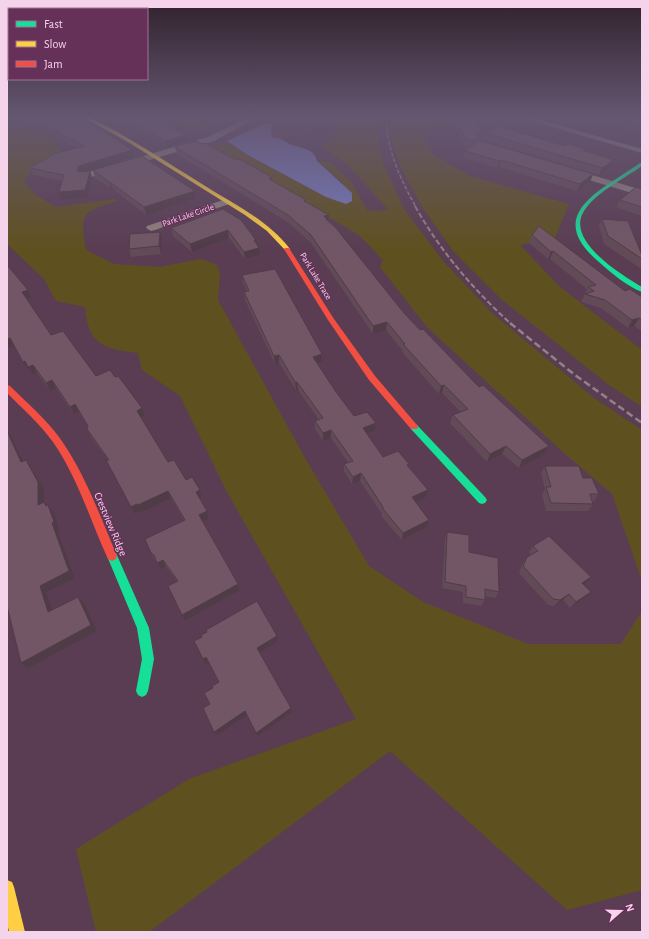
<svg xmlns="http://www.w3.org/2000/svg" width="649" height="939" viewBox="0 0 649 939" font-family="'Alegreya Sans',sans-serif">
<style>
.green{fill:#5f511f}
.water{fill:#767bc0}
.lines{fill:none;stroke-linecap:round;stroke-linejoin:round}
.street{fill:#908080;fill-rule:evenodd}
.fast{fill:#16e098;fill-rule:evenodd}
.slow{fill:#ffcf43;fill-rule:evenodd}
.jam{fill:#f24e42;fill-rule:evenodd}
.rail-far2{stroke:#928287;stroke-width:1.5;stroke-dasharray:4 2;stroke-linecap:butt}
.rail-far1{stroke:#928287;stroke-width:2;stroke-dasharray:5.5 2.5;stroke-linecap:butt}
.rail{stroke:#928287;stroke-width:2.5;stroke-dasharray:7 3.5;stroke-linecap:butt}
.wall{fill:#624a57}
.shaded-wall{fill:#503c47}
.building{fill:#725665;stroke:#503c47}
.labels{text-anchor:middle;stroke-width:3;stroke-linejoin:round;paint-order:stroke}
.far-street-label{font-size:9px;fill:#f5d4eb;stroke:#663159}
.street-label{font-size:11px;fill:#f5d4eb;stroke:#663159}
</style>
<rect width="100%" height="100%" fill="#5a3d53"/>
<!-- green -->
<g class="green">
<polygon points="166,117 199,117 210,126 210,129 190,130"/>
<polygon points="315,117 379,117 376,126 382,161 404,209 443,261 493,314 594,398 642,430 642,581 612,494 563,452 428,328 380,267 383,260 360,236 210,145 222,143 230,144 248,155 344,184 317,161 331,162 352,183 367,210 380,211 388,209 346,163 321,147 335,135 338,127 312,120"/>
<polygon points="389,117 491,117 503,121 450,121 436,126 424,137 434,155 470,176 569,204 555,238 520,245 560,287 642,350 642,407 609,385 501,299 453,251 420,204 401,167 391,141"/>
<path d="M7 124C26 128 59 130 61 154L31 170 24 182 36 195 56 207 115 199 117 201C81 212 80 214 86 250L114 264 160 267 200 259 216 264 220 273 218 300 305 458 369 566 423 602 528 644H621L642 611V890L567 910 390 751 149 932H96L76 849 189 779 356 719 227 492 180 396 142 370 138 353C104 349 88 345 85 307L56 301 44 279 7 244Z"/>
</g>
<!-- water -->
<path class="water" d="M270 123 272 124 271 137C275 139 276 137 280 139 284 140 288 144 292 145 302 149 314 148 317 161L352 193V201L346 204 326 197 248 155 227 141 264 124Z"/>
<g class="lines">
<!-- street -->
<g class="street">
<polygon points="249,117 258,117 214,141 88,178 82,178 81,176 82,174 208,137"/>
<polygon points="518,117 530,117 642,149 642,153"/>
<polygon points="572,169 642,190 642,196 569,174 568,172 569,170"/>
<polygon points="226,199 231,202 229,204 155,230 151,231 146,228 147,226"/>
</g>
<!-- fast -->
<g class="fast">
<path d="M640 163H642V166C625 178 595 193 584 211 565 241 622 275 642 287V292C628 287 610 272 599 262 542 214 602 190 640 163Z"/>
<polygon points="414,424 417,425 485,497 487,500 485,503 482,504 479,503 411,429 410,427"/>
<polygon points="112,551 116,553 149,628 154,659 148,691 146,695 142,697 138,695 136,691 142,659 137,628 107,556 108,553"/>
</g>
<!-- slow -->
<g class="slow">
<path d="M83 117H89C129 137 165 161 202 184 233 204 267 219 290 249L285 250 267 231 245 215 128 142Z"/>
<polygon points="7,880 12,882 14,887 25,932 9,932 7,922"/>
</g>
<!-- jam -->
<g class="jam">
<polygon points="285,248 289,248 334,319 375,376 417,425 418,427 417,429 411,429 369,380 328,320 284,249"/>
<path d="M7 385 10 386C27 403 45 418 59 437 85 473 100 516 117 556L116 559 112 561 108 559C90 520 78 478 53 442 40 424 23 409 7 393Z"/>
</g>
<!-- rail-far2 -->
<path class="rail-far2" d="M386 117C387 150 400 179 416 207"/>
<!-- rail-far1 -->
<path class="rail-far1" d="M415 206C440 251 473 289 511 324"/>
<!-- rail -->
<polyline class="rail" points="510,323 575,375 642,423"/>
</g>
<!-- wall -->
<g class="wall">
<polygon points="7,117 82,117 134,157 84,172 90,171 92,178 88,197 61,200 62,181 33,175 30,168 78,148 35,125 7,118"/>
<polygon points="113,117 162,117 172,124 174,128 186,135 187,141 167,148"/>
<polygon points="290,117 322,117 329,129 312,133"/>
<polygon points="582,117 642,117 642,135 624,131 627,124 634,119 589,122"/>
<polygon points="457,121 483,133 482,140 478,140 593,174 590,182 577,191 499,167 497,168 464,158 465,151 471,147 464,146 455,127"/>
<polygon points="485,133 585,149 584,151 614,160 611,167 599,175 484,140"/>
<polygon points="203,144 236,160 272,180 306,203 329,215 328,222 404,313 420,330 479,387 549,446 545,454 519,468 502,454 487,462 450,423 453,415 461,412 442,393 439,394 402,352 402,350 386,330 373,334 311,243 289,223 177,154 175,147"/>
<polygon points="93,170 195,191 196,198 146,215 113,189 111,189 95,178"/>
<polygon points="642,186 642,216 616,207 620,200 642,189 641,188"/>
<polygon points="223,209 256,244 260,255 245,259 229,238 192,252 173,236 171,228"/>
<polygon points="602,219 642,255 642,265 640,268 604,244 599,226"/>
<polygon points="532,235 625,291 642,297 642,331 634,326 628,328 601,308 581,302 587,289 550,259 548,259 529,243"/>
<polygon points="162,239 161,254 131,257 129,249"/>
<polygon points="7,265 28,290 32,298 27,300 51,335 96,376 115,377 142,408 145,416 141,418 168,462 186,480 200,490 202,497 200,498 207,511 209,519 203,522 238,584 240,590 185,621 177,581 166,567 161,569 157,561 154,559 151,553 184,520 171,498 142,512 141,511 135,514 108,460 91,437 87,429 88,427 79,412 74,415 56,388 50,391 37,373 33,375 29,369 28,370 14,346 7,348"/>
<polygon points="242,275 322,354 322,362 318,364 336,392 354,416 376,423 375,431 367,434 383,457 408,467 428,490 426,497 416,502 429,520 427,527 402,540 381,516 382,514 360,481 352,484 344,471 344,464 348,462 331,438 323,441 315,429 315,421 319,420 298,390 296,390 279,363 275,364 245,300 244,292 247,291 243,283"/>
<polygon points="545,466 583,478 599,494 593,502 593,504 588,511 546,511 542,495 545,489 541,473"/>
<polygon points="447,532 499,592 495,598 485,596 485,600 481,606 463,603 463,592 442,588 445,539"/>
<polygon points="533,546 585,584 584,584 585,598 570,608 563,600 554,606 548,605 519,573 522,564 527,557 531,555 529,552"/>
</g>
<!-- shaded-wall -->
<g class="shaded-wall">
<polygon points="171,121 172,125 173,124 174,131 171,132 169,122"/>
<polygon points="329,123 329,129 312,133 312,126"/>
<polygon points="186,135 187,141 167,148 165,141"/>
<polygon points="132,150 134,157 82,173 80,177 77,170 79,166"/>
<polygon points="501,160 499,167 497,168 499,161"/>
<polygon points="614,160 611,167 599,175 602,168"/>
<polygon points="90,171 92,178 88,197 61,200 59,192"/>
<polygon points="593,174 590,182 577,191 580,184"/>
<polygon points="109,182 110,182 113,189 111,189"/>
<polygon points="195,191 196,198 146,215 144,207"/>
<polygon points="329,215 328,223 327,223 324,216"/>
<polygon points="228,230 229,238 192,252 190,244"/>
<polygon points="160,232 162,239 161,254 159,246"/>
<polygon points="259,248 260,255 245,259 244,252"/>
<polygon points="553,251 550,259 548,259 551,252"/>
<polygon points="28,290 32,298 26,300 22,292"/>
<polygon points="639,318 634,326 628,328 632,320"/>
<polygon points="387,322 386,330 373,334 373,326"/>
<polygon points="10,338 15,346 7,348 7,339"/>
<polygon points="322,354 322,362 313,365 313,357"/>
<polygon points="279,355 279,363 275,364 274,356"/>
<polygon points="25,361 29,369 28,370 23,362"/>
<polygon points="33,365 37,373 33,375 28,367"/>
<polygon points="52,380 56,388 50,391 46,383"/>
<polygon points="295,382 297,382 298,390 296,390"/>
<polygon points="444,385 442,393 439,394 441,386"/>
<polygon points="75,404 79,412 74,415 70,407"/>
<polygon points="142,408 145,416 140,418 137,411"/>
<polygon points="376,423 375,431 363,435 363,428"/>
<polygon points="7,430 11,436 27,470 21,462"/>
<polygon points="331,430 331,438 323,441 323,433"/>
<polygon points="506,446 502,454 487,462 490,454"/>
<polygon points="549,446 545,454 519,468 522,460"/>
<polygon points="26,460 31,468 44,489 44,512 38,505"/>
<polygon points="361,473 360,481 352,484 353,477"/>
<polygon points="200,490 202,497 198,499 196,492"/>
<polygon points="428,490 426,497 411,504 412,497"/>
<polygon points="168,491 171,498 142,512 141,511 135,514 131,507"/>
<polygon points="44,502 49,508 48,505 54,512 59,529 57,530 75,578 46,592 55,618 48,612 40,586 52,523"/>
<polygon points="207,511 209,519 202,522 199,515"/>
<polygon points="429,520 427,527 402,540 403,533"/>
<polygon points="163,560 166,567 161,569 157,563"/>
<polygon points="591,577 585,584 577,589 582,583"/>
<polygon points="238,584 240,590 185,621 182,615"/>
<polygon points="591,592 585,598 570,608 576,602"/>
<polygon points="569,594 563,600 554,606 560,600"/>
<polygon points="78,597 84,603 97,631 28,668 21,663"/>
<polygon points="277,636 278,641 259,653 257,648"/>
<polygon points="206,657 209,662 206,664 203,659"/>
<polygon points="291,708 292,712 258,736 256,733"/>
<polygon points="245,711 247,715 217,735 214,732"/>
</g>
<!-- building -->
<g class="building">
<polygon points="29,117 82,117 132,150 79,166 77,170 79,172 90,171 85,190 59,192 64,175 30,168 56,153 85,146 32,118"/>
<polygon points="123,117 162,117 171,121 169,122 173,124 169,125 186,135 165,141"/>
<polygon points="299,117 322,117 329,123 312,126"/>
<polygon points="636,117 642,117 642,128 627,124"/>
<polygon points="457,121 476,121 483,133 477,133 478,140 593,174 580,184 501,160 499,161 465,151 479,140 466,140"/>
<polygon points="498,126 565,146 568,144 585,149 583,150 614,160 602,168 485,133"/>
<polygon points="196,141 203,144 205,143 236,160 239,159 268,175 272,178 269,179 306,200 304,201 329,215 324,216 327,219 326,219 336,228 404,313 420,330 423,329 479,387 483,385 549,446 522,460 506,446 490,454 453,415 468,409 444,385 441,386 403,344 405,344 387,322 373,326 311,235 288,215 175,147"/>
<polygon points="142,156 195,191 144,207 110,182 109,182 93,170"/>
<polygon points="636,187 642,189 642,207 620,200"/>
<polygon points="223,209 241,220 256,240 254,240 259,248 244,252 228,230 190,244 171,228"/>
<polygon points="602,219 628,221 642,255 642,259 608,236"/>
<polygon points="539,226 625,291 630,289 642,297 642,320 639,318 632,320 605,300 585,294 594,291 588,287 596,285 553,251 551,252 532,235"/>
<polygon points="160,232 159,246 129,249 130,234"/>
<polygon points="7,265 28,290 22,292 51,335 63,331 96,376 110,370 115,377 118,376 125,385 142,408 137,411 168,462 174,460 186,480 192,477 200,490 196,492 207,511 199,515 238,584 182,615 168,586 178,581 163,560 157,563 154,555 151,553 145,539 185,520 168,491 138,505 137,504 131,507 106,460 109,460 87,429 88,426 75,404 70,407 52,380 46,383 33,365 28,367 25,361 23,362 10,338 7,339"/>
<polygon points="275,269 322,354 313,357 336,392 354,416 367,412 376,423 363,428 383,457 398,451 409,464 407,465 428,490 412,497 429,520 403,533 383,509 383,507 361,473 353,477 344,464 353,461 331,430 323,433 315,421 323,418 297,382 295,382 279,355 274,356 244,292 249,291 242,275"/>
<polygon points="7,431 21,462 26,460 38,482 38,505 44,502 46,506 48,505 54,522 52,523 69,571 40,586 48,612 78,597 91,625 21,663 7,606"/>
<polygon points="545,466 579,466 583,478 592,478 599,494 590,494 593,504 551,503 546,487 551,487"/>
<polygon points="447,532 469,535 469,552 498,558 499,592 485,589 485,600 466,597 466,586 445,582"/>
<polygon points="549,536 591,577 582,583 591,592 576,602 569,594 560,600 553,599 523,566 527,557 538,551 533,546"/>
<polygon points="257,601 277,636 257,648 291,708 256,733 245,711 214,732 203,708 210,704 204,693 213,688 212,686 219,682 206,657 203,659 194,641 202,637 201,635 207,632 206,630"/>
</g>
<!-- sky -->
<linearGradient id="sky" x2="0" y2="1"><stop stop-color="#32222e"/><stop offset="0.47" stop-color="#655771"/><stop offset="1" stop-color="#655771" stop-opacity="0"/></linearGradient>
<rect width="649" height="249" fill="url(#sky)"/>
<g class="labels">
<!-- far-street labels -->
<g class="far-street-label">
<text transform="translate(188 215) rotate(-19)" y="3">Park Lake Circle</text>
<text transform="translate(316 276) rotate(59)" y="3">Park Lake Trace</text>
</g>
<!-- street labels -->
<g class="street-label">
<text transform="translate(111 524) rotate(67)" y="4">Crestview Ridge</text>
</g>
</g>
<!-- border -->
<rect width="649" height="939" fill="none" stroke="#f5d4eb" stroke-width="16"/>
<!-- legend -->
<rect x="8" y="8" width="140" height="72" fill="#663159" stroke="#9f7293"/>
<rect x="16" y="21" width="20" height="6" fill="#16e098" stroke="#9f7293"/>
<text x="44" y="28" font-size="12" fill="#f5d4eb">Fast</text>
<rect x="16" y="41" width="20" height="6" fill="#ffcf43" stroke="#9f7293"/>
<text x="44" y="48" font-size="12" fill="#f5d4eb">Slow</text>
<rect x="16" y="61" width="20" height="6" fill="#f24e42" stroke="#9f7293"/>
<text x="44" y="68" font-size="12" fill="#f5d4eb">Jam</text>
<!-- north arrow -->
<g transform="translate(621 911) rotate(70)" stroke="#663159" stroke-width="3" paint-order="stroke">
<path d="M0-3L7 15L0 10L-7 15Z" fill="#f5d4eb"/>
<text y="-6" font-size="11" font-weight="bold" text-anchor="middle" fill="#f5d4eb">N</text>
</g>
</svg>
